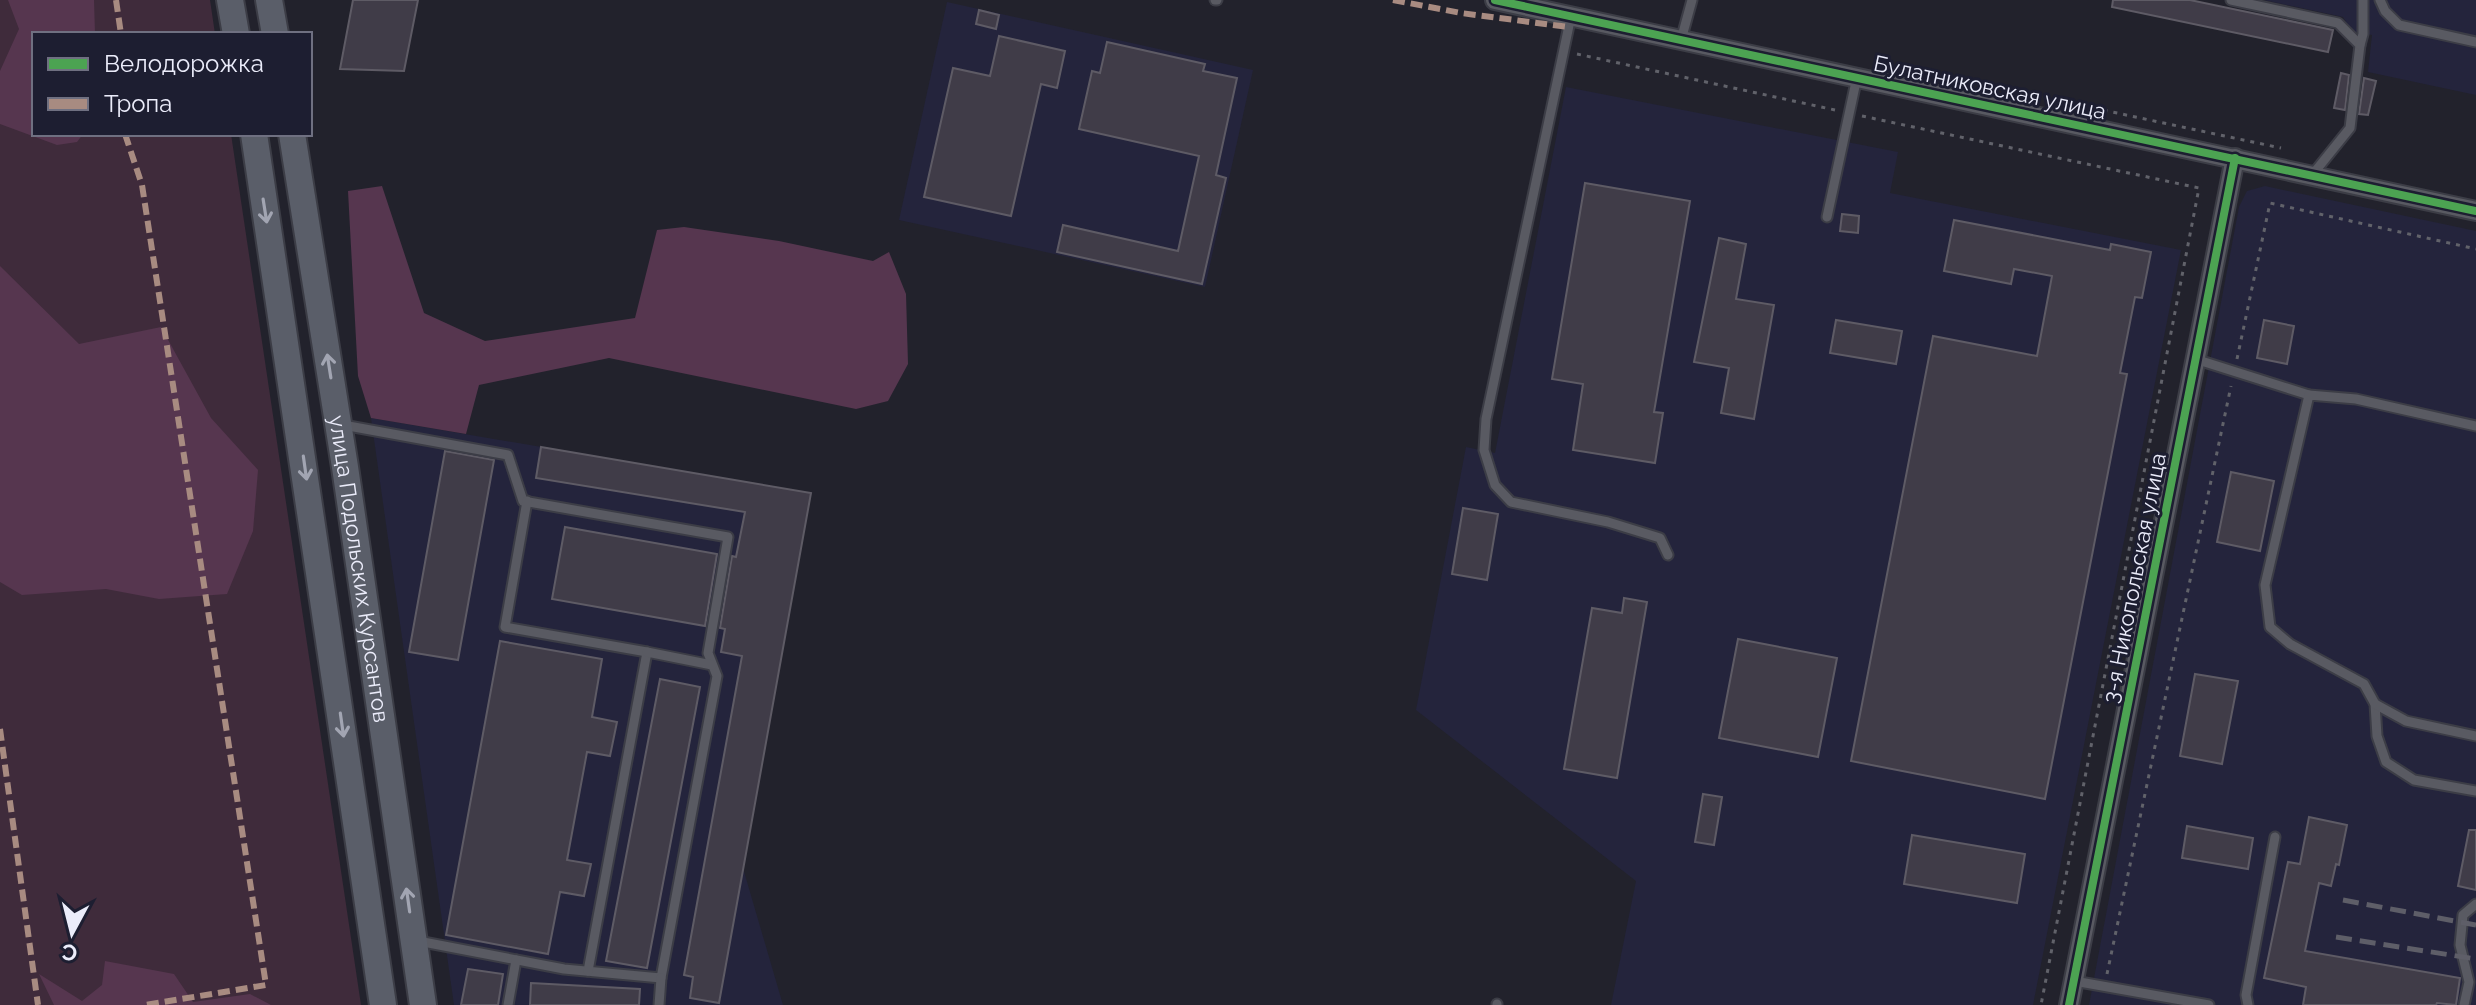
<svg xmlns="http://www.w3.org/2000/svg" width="2476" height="1005" viewBox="0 0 2476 1005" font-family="Raleway,sans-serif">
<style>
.built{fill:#24243c}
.green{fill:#3f2b3b}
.forest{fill:#56364f}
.building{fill:#403c48;stroke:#5e5b65;stroke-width:2}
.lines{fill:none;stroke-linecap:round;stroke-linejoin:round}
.lane-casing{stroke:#3c3d46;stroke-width:13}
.street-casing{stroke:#3c3d46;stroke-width:22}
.secondary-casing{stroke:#3c3d46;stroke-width:30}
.path{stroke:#61626a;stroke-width:3;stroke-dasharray:4 6;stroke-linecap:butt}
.lane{stroke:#595a62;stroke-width:9}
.street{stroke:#595a62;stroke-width:18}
.secondary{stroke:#5a5e69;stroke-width:26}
.rail{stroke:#5e5e68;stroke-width:5;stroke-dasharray:16 8;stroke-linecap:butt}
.quiet{stroke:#a88b81;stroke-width:6;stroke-dasharray:12 6;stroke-linecap:butt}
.cycleway-casing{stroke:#1d1e31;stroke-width:13}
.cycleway{stroke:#4ca352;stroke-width:8}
.oneway{stroke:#a2a5b2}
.labels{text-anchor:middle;stroke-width:6;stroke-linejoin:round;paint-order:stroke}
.street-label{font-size:22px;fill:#ebecfa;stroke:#1d1e31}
</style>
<rect width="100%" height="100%" fill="#22222c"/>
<!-- built -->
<g class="built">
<polygon points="2264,0 2476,0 2476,95 2368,72 2372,35 2352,32 2343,17"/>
<polygon points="947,2 1253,70 1205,287 899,220"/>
<polygon points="1566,87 1898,152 1890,193 2181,250 2033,1005 1611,1005 1636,881 1416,710 1466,447 1495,453"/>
<polygon points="2265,186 2476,231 2476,1005 2089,1005 2239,207 2247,191"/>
<polygon points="371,418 811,493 743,868 783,1005 454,1005"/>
</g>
<!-- green -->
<polygon class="green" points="0,0 210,0 215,34 34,34 34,134 231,134 361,1005 0,1005"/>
<!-- forest -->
<g class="forest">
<polygon points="8,0 94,0 95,34 34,34 34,134 83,134 77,142 57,145 0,124 0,71 19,29"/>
<polygon points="382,186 424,313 485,341 635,318 657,230 684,227 779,241 873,261 889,252 906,294 908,364 888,401 856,409 609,358 479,385 466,434 371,418 358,376 348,191"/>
<polygon points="0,266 79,344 161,327 211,418 258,470 253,531 227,594 159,599 106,589 22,595 0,582"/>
<polygon points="105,961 174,974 193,1002 250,994 271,1005 54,1005 39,974 82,1001 102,985"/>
</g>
<!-- building -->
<g class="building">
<polygon points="353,0 418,0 404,71 340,69"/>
<polygon points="2113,0 2190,0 2333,30 2328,52 2112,7"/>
<polygon points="979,10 999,15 996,29 976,24"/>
<polygon points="999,36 1065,51 1057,88 1041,84 1011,216 924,197 953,68 990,76"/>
<polygon points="1107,42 1205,64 1203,71 1237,78 1216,175 1226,178 1202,284 1057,252 1063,225 1178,251 1199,156 1079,129 1092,71 1100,73"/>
<polygon points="2341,73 2349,75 2345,110 2334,108"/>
<polygon points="2364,78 2376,81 2368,115 2359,114"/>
<polygon points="1585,183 1690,201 1654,412 1663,413 1655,463 1573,450 1583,384 1552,379"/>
<polygon points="1842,214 1859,216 1858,233 1840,231"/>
<polygon points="1954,220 2110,250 2111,244 2151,252 2142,298 2135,297 2120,373 2127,374 2045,799 1851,761 1933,336 2037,356 2052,276 2014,269 2011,284 1944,271"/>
<polygon points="1719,238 1746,244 1736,299 1774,305 1754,419 1721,413 1729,368 1694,362"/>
<polygon points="1836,320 1902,331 1896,364 1830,353"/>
<polygon points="2264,320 2294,326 2287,364 2257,358"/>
<polygon points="541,447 811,493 719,1003 690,998 693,977 684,975 742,656 721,652 725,629 720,628 732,556 736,557 745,512 536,478"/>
<polygon points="445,451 494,460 458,660 409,652"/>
<polygon points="2231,472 2274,481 2260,551 2217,542"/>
<polygon points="1463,508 1498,514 1487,580 1452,574"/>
<polygon points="565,527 717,554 705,626 552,599"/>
<polygon points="1624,598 1647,602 1617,778 1564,769 1592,608 1622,613"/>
<polygon points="1738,639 1837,658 1818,757 1719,738"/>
<polygon points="500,641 602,659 592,717 617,722 610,756 587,752 567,860 591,864 584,896 560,892 548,954 446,935"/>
<polygon points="2195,674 2238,681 2222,764 2180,756"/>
<polygon points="660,679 700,687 647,968 606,961"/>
<polygon points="1703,794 1722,797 1714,845 1695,842"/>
<polygon points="2309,817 2347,825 2339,865 2336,864 2331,886 2319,883 2305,951 2460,978 2456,1005 2437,1003 2436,1005 2303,1005 2306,987 2264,978 2288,862 2300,864"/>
<polygon points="2187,826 2253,838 2248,869 2182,858"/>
<polygon points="2469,830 2476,830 2476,890 2458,886"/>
<polygon points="1912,835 2025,854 2017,903 1904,884"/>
<polygon points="468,969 503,974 498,1005 461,1005"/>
<polygon points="531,983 640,989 639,1005 530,1005"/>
</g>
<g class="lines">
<defs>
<g id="lane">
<polyline points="1215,0 1217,0"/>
<polyline points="2231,0 2338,23 2360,45 2350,128 2313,174"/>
<polyline points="2380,0 2385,11 2399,25 2476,42"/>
<polyline points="1571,16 1486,419 1484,450 1495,485 1511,502 1608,522 1660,538 1668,555"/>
<polyline points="1681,40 1692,0"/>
<polyline points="2360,45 2363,34 2363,0"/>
<polyline points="1827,217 1857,77"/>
<polyline points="2195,359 2309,395"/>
<polyline points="343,425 508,455 523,501 728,537 708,653 717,676 661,978 564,969 418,941"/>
<polyline points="2476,426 2356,399 2309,395 2265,585 2270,627 2290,644 2364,684 2375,704 2377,736 2386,762 2414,780 2476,791"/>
<polyline points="527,501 505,627 647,652 588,971"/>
<polyline points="647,652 712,665"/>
<polyline points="2375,704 2406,721 2476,736"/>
<polyline points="2074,981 2209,1005"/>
<polyline points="1497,1004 1497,1005"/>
<polyline points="508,1005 516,960"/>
<polyline points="659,1005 661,978"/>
<polyline points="2248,1005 2246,995 2275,837"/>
<polyline points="2464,1005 2469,982 2460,945 2463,915 2476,904"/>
</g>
<g id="street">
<polyline points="1495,0 2476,211"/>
<polyline points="2069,1005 2235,158"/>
</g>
<g id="secondary">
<polyline points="230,0 236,34"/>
<polyline points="269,0 275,34"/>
<polyline points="254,134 383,1005"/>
<path id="s1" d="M292 134 345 467 423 1005"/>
</g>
</defs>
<!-- lane casing -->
<use href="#lane" class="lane-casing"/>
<!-- street casing -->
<use href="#street" class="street-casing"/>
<!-- secondary casing -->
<use href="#secondary" class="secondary-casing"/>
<!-- path -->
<g class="path">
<polyline points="1577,54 1835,110"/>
<polyline points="2084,106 2281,148"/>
<polyline points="1862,116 2199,188 2041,1005"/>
<polyline points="2237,359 2270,203 2476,249"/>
<polyline points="2107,974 2231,386"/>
</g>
<!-- lane -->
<use href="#lane" class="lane"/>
<!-- street -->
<use href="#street" class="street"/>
<!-- secondary -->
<use href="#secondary" class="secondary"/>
<!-- rail -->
<g class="rail">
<polyline points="2343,900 2476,925"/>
<polyline points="2336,937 2476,959"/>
</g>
<!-- quiet -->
<g class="quiet">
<polyline points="116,0 121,34"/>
<polyline points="1393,0 1461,13 1568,27"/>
<polyline points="125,134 142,185 266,985 145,1005"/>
<polyline points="0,729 38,1005"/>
</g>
<defs>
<g id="cycleway">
<polyline points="1495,0 2476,211"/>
<polyline points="2069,1005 2235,158"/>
</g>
</defs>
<!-- cycleway casing -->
<use href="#cycleway" class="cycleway-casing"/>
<!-- cycleway -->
<use href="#cycleway" class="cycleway"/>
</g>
<!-- one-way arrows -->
<defs><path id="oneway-shaft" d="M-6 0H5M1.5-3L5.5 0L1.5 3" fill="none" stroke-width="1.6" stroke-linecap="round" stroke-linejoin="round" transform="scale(2)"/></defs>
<g class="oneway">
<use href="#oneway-shaft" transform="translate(265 211) rotate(81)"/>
<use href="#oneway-shaft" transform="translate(329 366) rotate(-99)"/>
<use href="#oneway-shaft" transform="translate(305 468) rotate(82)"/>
<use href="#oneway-shaft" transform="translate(342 725) rotate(82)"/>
<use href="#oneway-shaft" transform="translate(408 900) rotate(-98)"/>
</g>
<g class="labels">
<!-- street labels -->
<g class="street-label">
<text transform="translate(1990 87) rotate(12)" y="8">Булатниковская улица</text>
<text dy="8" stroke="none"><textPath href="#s1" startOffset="440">улица Подольских Курсантов</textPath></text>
<text transform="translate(2134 578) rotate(-79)" y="8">3-я Никопольская улица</text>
</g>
</g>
<!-- legend -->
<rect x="32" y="32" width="280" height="104" fill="#1d1e31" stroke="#6f7081" stroke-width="2"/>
<rect x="48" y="58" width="40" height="12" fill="#4ca352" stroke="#6f7081" stroke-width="2"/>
<text x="104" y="72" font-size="24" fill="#ebecfa">Велодорожка</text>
<rect x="48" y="98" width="40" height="12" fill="#a88b81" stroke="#6f7081" stroke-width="2"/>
<text x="104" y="112" font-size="24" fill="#ebecfa">Тропа</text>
<!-- north arrow -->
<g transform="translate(72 933) rotate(187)" stroke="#1d1e31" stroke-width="6" paint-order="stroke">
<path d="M0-6L14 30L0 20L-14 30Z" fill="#ebecfa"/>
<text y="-12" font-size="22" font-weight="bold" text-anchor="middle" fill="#ebecfa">С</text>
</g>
</svg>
